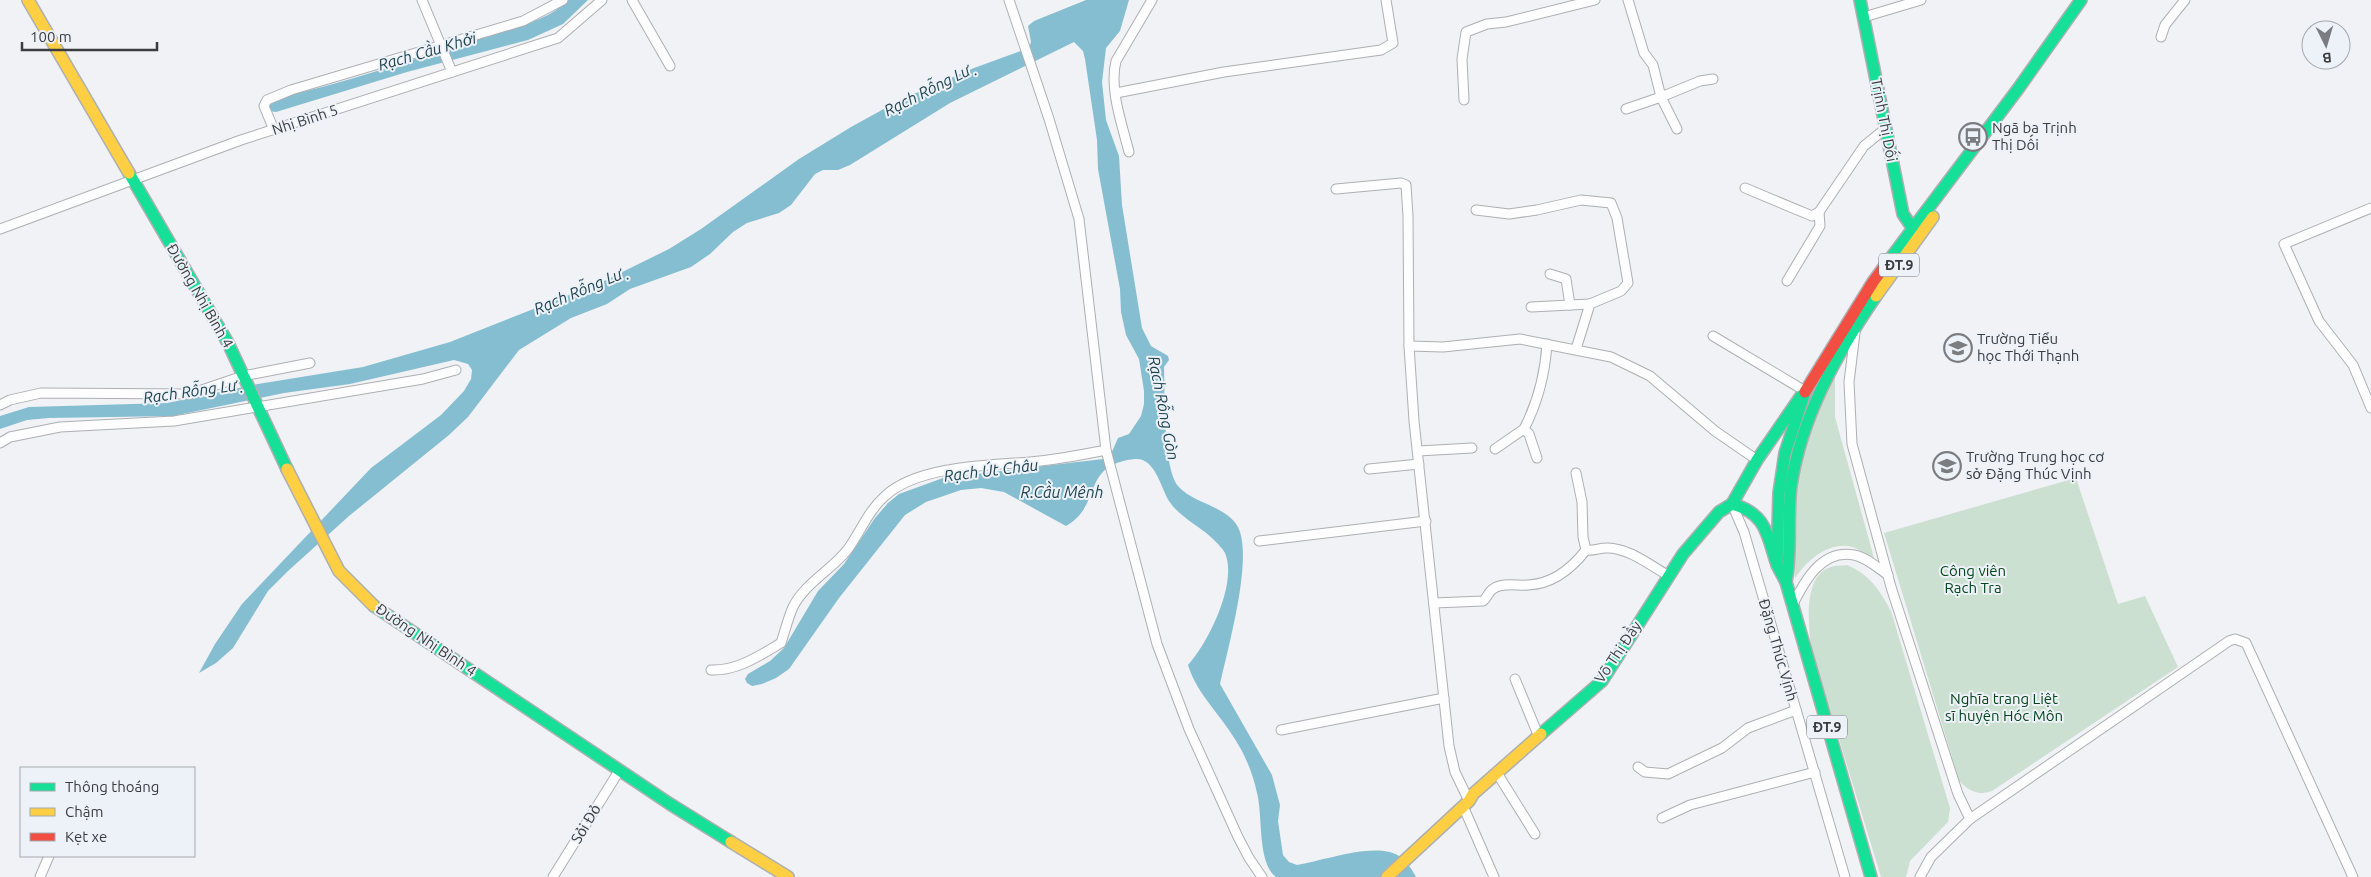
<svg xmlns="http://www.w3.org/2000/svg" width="2371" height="877" viewBox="0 0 2371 877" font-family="Ubuntu,sans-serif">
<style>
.green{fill:#cbe0d0}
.water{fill:#86bed1}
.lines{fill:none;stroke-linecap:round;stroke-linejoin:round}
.street-casing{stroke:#adafb2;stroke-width:11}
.fast-casing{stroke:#adafb2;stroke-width:14}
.slow-casing{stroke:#adafb2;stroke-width:14}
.jam-casing{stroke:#adafb2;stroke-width:14}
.street{stroke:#fdfdfe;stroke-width:9}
.fast{stroke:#16e098;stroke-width:11}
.slow{stroke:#ffcf43;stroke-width:11}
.jam{stroke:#f24e42;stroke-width:11}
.labels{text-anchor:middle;stroke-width:4;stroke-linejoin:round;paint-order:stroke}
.shield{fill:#edf2f8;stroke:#707376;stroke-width:1}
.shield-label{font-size:14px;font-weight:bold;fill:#3a3c3f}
.street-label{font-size:15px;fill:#3a3c3f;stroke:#edf2f8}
.poi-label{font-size:15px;fill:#3a3c3f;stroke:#edf2f8;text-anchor:start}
.park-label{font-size:15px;fill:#06451b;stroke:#edf2f8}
.water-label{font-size:16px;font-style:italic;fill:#1f434f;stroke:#edf2f8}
</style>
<rect width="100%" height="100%" fill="#f0f2f5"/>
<!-- green -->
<g class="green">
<path d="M1835 371V417L1874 558C1866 554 1856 547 1848 546 1825 544 1807 561 1795 578L1793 563 1796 466Z"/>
<path d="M2076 478 2118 604 2145 596 2178 667 1992 791C1978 796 1968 791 1959 780L1884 533Z"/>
<path d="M1847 565C1870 575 1879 589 1891 611L1950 808 1948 822 1910 861 1906 877H1881L1811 647C1809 625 1802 576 1831 567 1835 565 1842 566 1847 565Z"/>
</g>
<!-- water -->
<g class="water">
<path d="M568 0H588L563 24 528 40 407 72 276 112 269 111 268 107 272 99C342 84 409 61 478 38 508 28 545 24 568 0Z"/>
<path d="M1086 0H1129L1120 31 1106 48 1102 82 1106 120 1119 156 1122 205 1142 328 1151 346 1168 356 1169 360 1164 367C1165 394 1163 467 1178 486 1194 505 1232 506 1240 532 1251 566 1228 648 1220 684L1272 775 1280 805 1278 821 1283 855 1289 862 1297 865C1323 861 1376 841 1399 856 1407 862 1412 869 1416 877H1276C1257 863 1263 815 1257 793 1254 778 1247 759 1239 746 1224 718 1197 695 1188 665 1208 643 1238 583 1225 553 1223 549 1218 544 1215 541 1202 527 1180 518 1169 501 1161 488 1155 457 1135 459 1080 465 1104 504 1066 526L1004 492 981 488 961 490 926 502 905 515 839 598 789 669 776 678 762 684 752 686 747 683 745 679 748 674 770 661 784 648 818 591 844 564 875 518 888 503 899 494 943 478 1103 459 1111 454 1118 438 1129 434 1141 416 1144 404V391L1139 359 1126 335 1121 312 1120 289 1098 169 1097 140 1085 59 1083 51 1074 42 950 103 850 165 838 170H823L815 174 791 205 779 213 747 223 733 232 710 254 691 267 630 289 607 304 571 318 519 350 468 417 449 435 349 516 288 571 268 591 233 648 216 663 199 673 215 644 242 604 371 468 441 415 464 391 471 379 472 370 468 364 454 360 350 384 284 393 173 416 49 418 27 420 0 429V416L29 407 167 403 258 384 363 367 450 342 602 282 669 249 701 229 799 159 851 127 900 100 974 68 1029 48 1031 42 1028 26 1034 21Z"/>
</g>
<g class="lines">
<defs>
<g id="street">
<polyline points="422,0 452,72"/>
<polyline points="632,0 670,66"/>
<polyline points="1009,0 1049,119 1079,219 1106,450 1157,644 1189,729 1238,837 1249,858 1262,877"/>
<polyline points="1628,0 1644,53 1653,65 1661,97 1700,81 1713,79"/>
<polyline points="1864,17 1921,0"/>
<polyline points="2161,37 2165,25 2185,0"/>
<polyline points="1116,93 1224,72 1381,50 1393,43 1386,0"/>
<polyline points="1464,100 1462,59 1466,32 1487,24 1506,22 1595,0"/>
<polyline points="1626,109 1661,97 1677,129"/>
<polyline points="274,130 264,106 267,100 291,90 523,21 563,0"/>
<path d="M1129 152C1122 124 1109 89 1116 61L1152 0"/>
<polyline points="1745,188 1812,216 1819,212 1864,146 1886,128"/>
<polyline points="1336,189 1401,183 1406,185 1408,216 1409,346 1414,421 1449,746 1455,772 1469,801"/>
<polyline points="2371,208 2284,244 2319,321 2353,365 2371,408"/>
<polyline points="1476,210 1509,214 1537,210 1581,200 1611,203 1617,218 1628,283 1621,291 1590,304 1576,349"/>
<polyline points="0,229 241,140 558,38 602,0"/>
<polyline points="1550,274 1566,279 1570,305"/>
<polyline points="1787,281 1820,226 1819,212"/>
<polyline points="1531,307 1590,304"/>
<polyline points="1855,333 1849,382 1852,444 1891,587 1958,794 1970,819 1931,857 1920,877"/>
<polyline points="1713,336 1805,391"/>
<polyline points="1409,346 1443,347 1520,339 1611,357 1650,376 1715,431 1757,460"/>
<polyline points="0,405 10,400 41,393 190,394 243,376 310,363"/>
<polyline points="0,443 10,437 60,427 174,421 423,379 456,370"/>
<polyline points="1495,449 1524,429"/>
<polyline points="1418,451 1472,448"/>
<path d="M1537 458 1529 434 1524 429C1538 402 1545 374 1547 344"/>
<polyline points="1369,469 1419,464"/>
<path d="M1576 473 1582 502 1583 537 1586 550C1594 551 1599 548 1606 548 1628 547 1651 566 1669 576"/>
<polyline points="1732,504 1744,532 1845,877"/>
<polyline points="1259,541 1426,521"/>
<path d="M1434 603 1483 601C1487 598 1489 591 1493 589 1502 582 1518 586 1528 585 1552 584 1572 568 1586 550"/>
<path d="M1792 606C1804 582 1821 549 1854 555 1866 557 1878 568 1888 575"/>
<path d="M711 670C737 671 759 656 781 643 785 631 788 618 793 607 805 583 833 569 848 549 861 531 868 511 885 496 917 466 989 465 1030 462 1056 460 1081 455 1106 450"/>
<polyline points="1515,679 1539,737"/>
<polyline points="1281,730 1444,698"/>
<polyline points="1638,767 1645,772 1668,774 1722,748 1748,728 1796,710"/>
<polyline points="1497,773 1535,834"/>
<polyline points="1463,806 1494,877"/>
<polyline points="1662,818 1690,805 1815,772"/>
<polyline points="1970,819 2229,641 2235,639 2246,643 2353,877"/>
<polyline points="40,877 49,856"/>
<polyline points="553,877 619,771"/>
</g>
<g id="fast">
<polyline points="1860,0 1903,214 1918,236"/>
<polyline points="129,173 228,343 287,469"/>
<polyline points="1887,263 2018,89 2081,0"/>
<polyline points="1805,392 1785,453 1779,493 1777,565 1786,582 1871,877"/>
<path d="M1732 504C1765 513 1767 533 1776 562"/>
<path d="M1786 582C1792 550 1787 518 1791 486 1801 417 1837 353 1876 296"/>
<polyline points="374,606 670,804 731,842"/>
<polyline points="1541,734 1602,681 1683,554 1719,512 1732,504 1757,460 1801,396"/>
</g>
<g id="slow">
<polyline points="28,0 129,173"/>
<polyline points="1876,296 1933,217"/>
<polyline points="287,469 339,571 374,606"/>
<polyline points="731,842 788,877"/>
<polyline points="1387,877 1469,801 1473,794 1541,734"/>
</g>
<polyline id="jam" points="1805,392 1873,282 1887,263"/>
</defs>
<!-- street casing -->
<use href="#street" class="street-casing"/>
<!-- fast casing -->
<use href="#fast" class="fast-casing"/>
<!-- slow casing -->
<use href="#slow" class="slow-casing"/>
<!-- jam casing -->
<use href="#jam" class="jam-casing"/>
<!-- street -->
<use href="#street" class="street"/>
<!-- fast -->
<use href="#fast" class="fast"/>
<!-- slow -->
<use href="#slow" class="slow"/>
<!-- jam -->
<use href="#jam" class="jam"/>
</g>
<!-- icons -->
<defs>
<symbol id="bus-ring" viewBox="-11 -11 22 22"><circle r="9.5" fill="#edf2f8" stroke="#7a7c7f" stroke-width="1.5"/><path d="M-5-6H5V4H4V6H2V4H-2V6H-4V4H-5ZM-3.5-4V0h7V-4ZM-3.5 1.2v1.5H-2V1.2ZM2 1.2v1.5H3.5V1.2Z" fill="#7a7c7f"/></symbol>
<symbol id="school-ring" viewBox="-11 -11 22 22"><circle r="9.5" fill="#edf2f8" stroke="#7a7c7f" stroke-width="1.5"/><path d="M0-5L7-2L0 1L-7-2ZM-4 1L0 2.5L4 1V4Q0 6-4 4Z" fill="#7a7c7f"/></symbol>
</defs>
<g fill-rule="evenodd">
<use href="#bus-ring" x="1957" y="121" width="32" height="32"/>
<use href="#school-ring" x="1942" y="332" width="32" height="32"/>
<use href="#school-ring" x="1931" y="450" width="32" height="32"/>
</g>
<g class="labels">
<!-- shield labels -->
<g class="shield">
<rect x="1879" y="253.5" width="40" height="23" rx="4"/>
<rect x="1807" y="715.5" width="40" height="23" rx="4"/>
</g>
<g class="shield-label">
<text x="1899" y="270">ĐT.9</text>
<text x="1827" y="732">ĐT.9</text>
</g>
<!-- street labels -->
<g class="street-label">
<text transform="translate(305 120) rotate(-18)" y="5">Nhị Bình 5</text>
<text transform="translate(1884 120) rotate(79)" y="5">Trịnh Thị Dối</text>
<text transform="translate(200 296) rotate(60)" y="5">Đường Nhị Bình 4</text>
<text transform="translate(426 640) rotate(34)" y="5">Đường Nhị Bình 4</text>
<text transform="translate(1778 650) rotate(74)" y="5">Đặng Thúc Vịnh</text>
<text transform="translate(1618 652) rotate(-56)" y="5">Võ Thị Đầy</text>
<text transform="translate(586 824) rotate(-59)" y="5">Sỏi Đỏ</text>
</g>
<!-- poi labels -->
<g class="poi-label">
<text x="1992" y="133">Ngã ba Trịnh<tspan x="1992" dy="17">Thị Dối</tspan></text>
<text x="1977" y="344">Trường Tiểu<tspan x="1977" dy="17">học Thới Thạnh</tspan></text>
<text x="1966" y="462">Trường Trung học cơ<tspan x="1966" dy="17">sở Đặng Thúc Vịnh</tspan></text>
</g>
<!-- park labels -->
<g class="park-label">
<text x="1973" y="576">Công viên<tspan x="1973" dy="17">Rạch Tra</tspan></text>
<text x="2004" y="704">Nghĩa trang Liệt<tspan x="2004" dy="17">sĩ huyện Hóc Môn</tspan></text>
</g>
<!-- water labels -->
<g class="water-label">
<text transform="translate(427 51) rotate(-16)" y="6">Rạch Cầu Khởi</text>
<text transform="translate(927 90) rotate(-27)" y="6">Rạch Rỗng Lự</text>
<text transform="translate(578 291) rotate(-23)" y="6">Rạch Rỗng Lự</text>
<text transform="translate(190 391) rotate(-8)" y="6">Rạch Rỗng Lự</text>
<text transform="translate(1164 408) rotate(79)" y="6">Rạch Rỗng Gòn</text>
<text transform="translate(991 470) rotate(-7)" y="6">Rạch Út Châu</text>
<text x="1062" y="498">R.Cầu Mênh</text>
</g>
</g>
<!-- legend -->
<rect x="20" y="767" width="175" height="90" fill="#edf2f8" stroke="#a5a9ae"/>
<rect x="30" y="783" width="25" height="8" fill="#16e098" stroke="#a5a9ae"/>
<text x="65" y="792" font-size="15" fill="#3a3c3f">Thông thoáng</text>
<rect x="30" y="808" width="25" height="8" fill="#ffcf43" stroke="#a5a9ae"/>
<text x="65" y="817" font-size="15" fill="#3a3c3f">Chậm</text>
<rect x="30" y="833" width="25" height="8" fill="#f24e42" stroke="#a5a9ae"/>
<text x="65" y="842" font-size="15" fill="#3a3c3f">Kẹt xe</text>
<!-- north arrow -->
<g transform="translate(2326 45) rotate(175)"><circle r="24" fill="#edf2f8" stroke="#a5a9ae"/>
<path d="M0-4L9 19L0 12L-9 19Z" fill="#7a7c7f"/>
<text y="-8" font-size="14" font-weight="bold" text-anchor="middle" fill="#3a3c3f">B</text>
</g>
<!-- scale -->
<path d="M22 42v8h135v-8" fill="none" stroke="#3a3c3f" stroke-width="2.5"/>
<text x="30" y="42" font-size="15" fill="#3a3c3f" stroke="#edf2f8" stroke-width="4" paint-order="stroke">100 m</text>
</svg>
